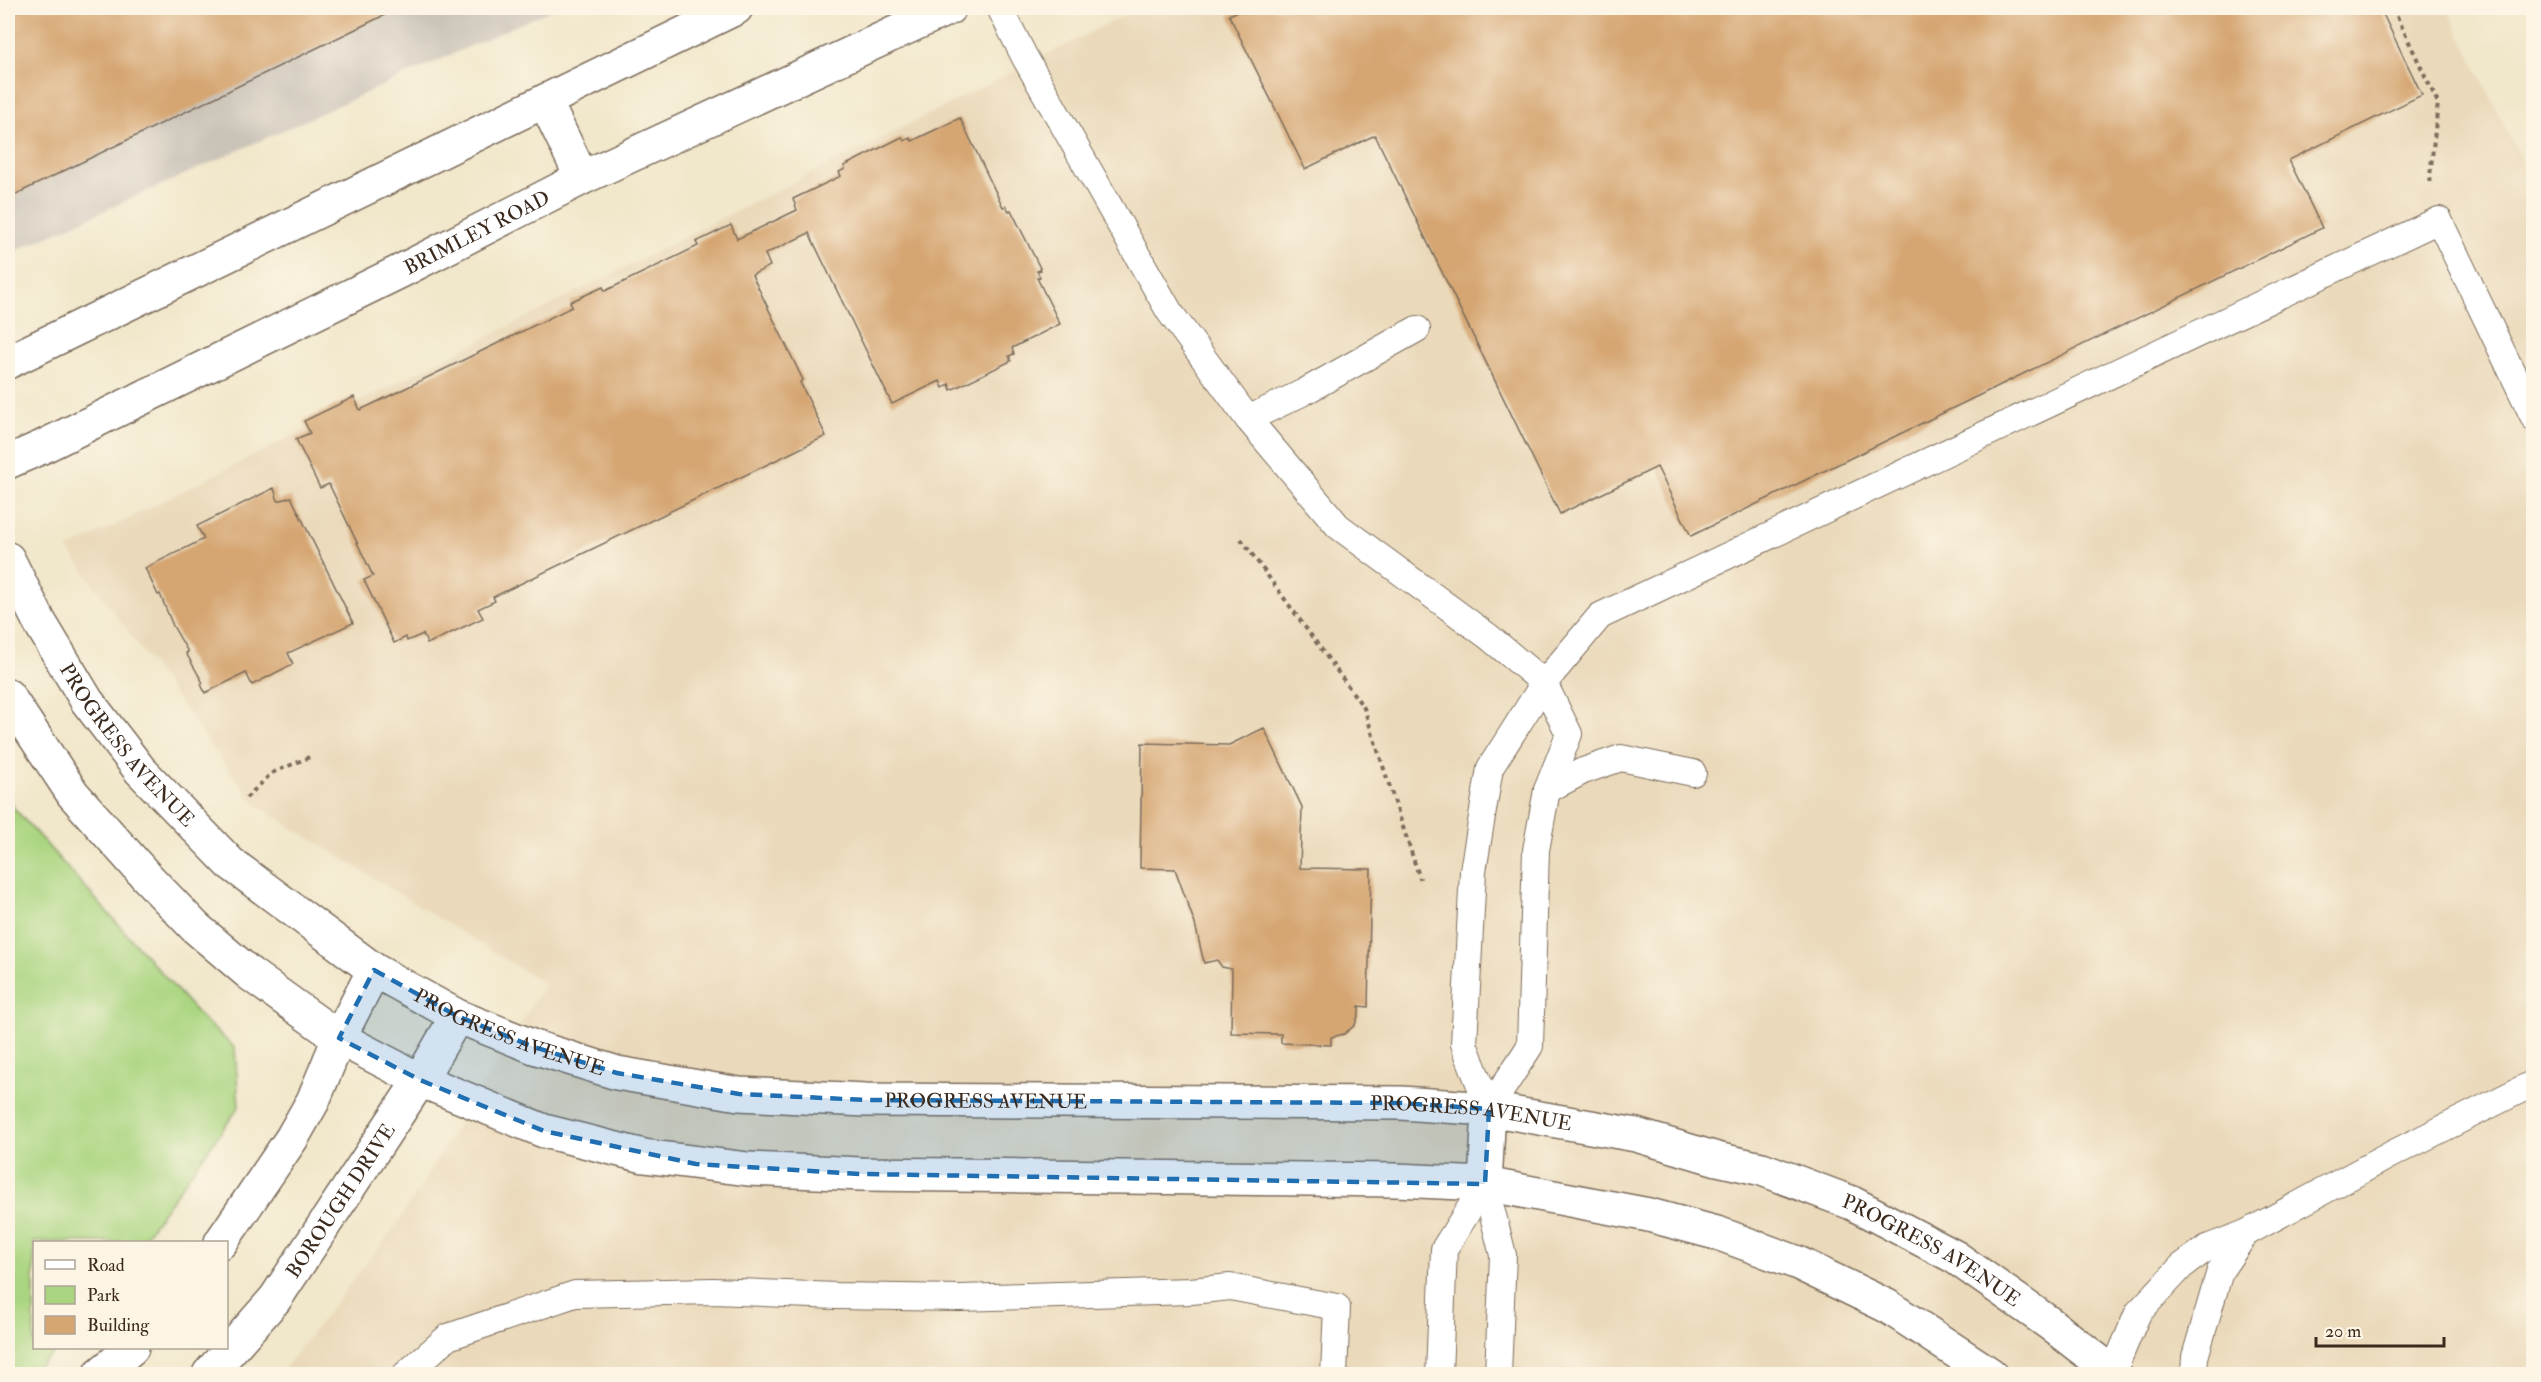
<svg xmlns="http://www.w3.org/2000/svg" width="2541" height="1382" viewBox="0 0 2541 1382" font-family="'IM FELL Double Pica',serif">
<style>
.built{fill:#ead9ba}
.industrial{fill:#cac3b8}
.green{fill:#aad580;stroke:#72804f;stroke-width:1.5}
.building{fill:#d5a672}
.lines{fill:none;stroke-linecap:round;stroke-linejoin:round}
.lane-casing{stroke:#7b6c5b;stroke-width:28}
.secondary-casing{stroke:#7b6c5b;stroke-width:36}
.path{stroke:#7b6c5b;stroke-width:4;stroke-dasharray:4.5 4.5;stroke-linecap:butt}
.lane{stroke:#fff;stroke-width:26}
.secondary{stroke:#fff;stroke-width:33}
.marked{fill:#1f6fb2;fill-opacity:0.2;stroke:#1f6fb2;stroke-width:4.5;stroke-dasharray:12 8;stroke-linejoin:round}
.labels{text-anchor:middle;stroke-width:4.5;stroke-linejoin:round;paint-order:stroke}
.street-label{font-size:20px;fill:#3b2a1e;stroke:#fcf5e5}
</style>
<rect width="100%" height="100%" fill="#fcf5e5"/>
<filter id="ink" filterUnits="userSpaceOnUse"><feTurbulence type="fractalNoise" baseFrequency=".0167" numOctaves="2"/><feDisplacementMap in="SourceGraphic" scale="12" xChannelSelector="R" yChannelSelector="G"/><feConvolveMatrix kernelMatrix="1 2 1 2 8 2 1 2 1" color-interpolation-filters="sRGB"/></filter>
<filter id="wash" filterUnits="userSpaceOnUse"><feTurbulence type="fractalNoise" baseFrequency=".008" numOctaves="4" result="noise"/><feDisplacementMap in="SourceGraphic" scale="24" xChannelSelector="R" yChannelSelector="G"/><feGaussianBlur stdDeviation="1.35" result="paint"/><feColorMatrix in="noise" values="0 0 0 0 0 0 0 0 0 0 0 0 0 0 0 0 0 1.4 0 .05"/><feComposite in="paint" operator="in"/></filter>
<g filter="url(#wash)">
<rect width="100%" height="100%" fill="#f1e7cb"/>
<!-- built -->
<polygon class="built" points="1139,8 2447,8 2533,184 2533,1374 280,1374 397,1224 545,984 253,803 68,549"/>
<!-- industrial -->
<polygon class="industrial" points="8,8 555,8 8,254"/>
<!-- green -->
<polygon class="green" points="8,797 13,807 202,1018 235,1048 239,1107 141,1242 34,1242 34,1348 59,1348 29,1374 8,1374"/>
<g id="blocks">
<!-- building -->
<g class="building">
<polygon points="8,8 399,8 8,198"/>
<polygon points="1246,8 2380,8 2422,95 2289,160 2322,228 1691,536 1657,467 1560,514 1375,135 1305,169 1229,15"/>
<polygon points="960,118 1003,207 1006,206 1009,211 1011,210 1041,270 1037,271 1040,277 1037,278 1060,324 1012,348 1014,354 1009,356 1011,361 951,390 949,384 943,388 940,381 892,404 809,233 765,254 770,266 752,275 803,380 800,382 826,436 493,597 495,601 478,609 483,618 427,644 423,634 407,641 406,637 394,643 364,580 373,576 329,484 320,488 296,439 310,433 304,421 354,397 360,410 377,402 572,307 570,302 603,287 605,291 698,246 696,242 731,225 737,239 797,210 793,199 841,176 839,172 845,169 844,166 902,137 904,141 910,138 912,141"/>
<polygon points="274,488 278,501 291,497 353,623 288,653 293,664 252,685 246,673 205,693 201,684 203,683 186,653 188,652 173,626 160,594 158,595 145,568 204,539 197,526"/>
<polygon points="1264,728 1302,807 1300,868 1371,869 1368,1007 1359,1006 1359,1013 1355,1025 1344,1034 1331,1037 1331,1045 1281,1043 1281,1034 1231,1033 1232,969 1222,967 1217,960 1204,963 1195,924 1175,869 1140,868 1142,743 1229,745"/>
</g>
</g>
</g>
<g filter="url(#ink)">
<use href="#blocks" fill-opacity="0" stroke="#7b6c5b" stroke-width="1.5"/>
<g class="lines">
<defs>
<g id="lane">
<polyline points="1000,8 1024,56 1169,311 1248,419 1338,526 1489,637 1544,683 1569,734 1547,790 1536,850 1530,1046 1489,1109"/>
<polyline points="1248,419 1304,392 1417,329"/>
<polyline points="1547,790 1583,771 1621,758 1693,773"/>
<polyline points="1489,1109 1464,1044 1473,871 1490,768 1544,683 1600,616 2439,220 2534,418"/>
<polyline points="1485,1184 1503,1255 1498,1374"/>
<polyline points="406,1374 448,1337 575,1294 713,1291 837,1296 960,1298 1191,1291 1230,1287 1337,1307 1334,1374"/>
<polyline points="1439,1374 1444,1249 1485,1184"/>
<polyline points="2112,1374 2138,1313 2182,1266 2207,1248 2246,1233 2392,1154 2534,1083"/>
<polyline points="2194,1374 2195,1357 2220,1271 2246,1233"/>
</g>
<g id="secondary">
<polyline points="545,101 582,178"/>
<polyline points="8,362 736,8"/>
<path id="s1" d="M8 462 42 447 401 271 582 178 949 8"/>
<path id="s2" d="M8 559 39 621 87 701 140 770 230 863 374 970 457 1016 534 1047 617 1073 739 1094 866 1100 1401 1103 1489 1109 1636 1135 1717 1159 1762 1169 1852 1203 1955 1257 2049 1323 2115 1374"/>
<polyline points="8,696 73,794 147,877 195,927 250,974 339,1038 420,1080 544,1131 644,1156 748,1169 861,1174 1396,1180 1485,1184 1649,1215 1720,1234 1798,1263 1887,1306 1990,1374"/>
<polyline points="1485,1184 1489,1109"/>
<polyline points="221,1242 292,1138 313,1101 339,1038 374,970"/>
<polyline points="100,1374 132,1348"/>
<path id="s3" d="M209 1374 275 1299 420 1080 457 1016"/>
</g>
</defs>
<!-- lane casing -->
<use href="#lane" class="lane-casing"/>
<!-- secondary casing -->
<use href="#secondary" class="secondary-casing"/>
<!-- path -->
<g class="path">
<polyline points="2393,8 2438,103 2430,176 2431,185"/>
<polyline points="1241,539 1364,708 1420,879"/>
<polyline points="246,798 272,773 312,756"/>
</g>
<!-- lane -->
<use href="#lane" class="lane"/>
<!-- secondary -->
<use href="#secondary" class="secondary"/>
</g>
</g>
<!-- marked area -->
<path class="marked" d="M374 970 457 1016 534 1047 617 1073 739 1094 866 1100 1401 1103 1489 1109 1485 1184 861 1174 696 1164 544 1131 420 1080 339 1038Z"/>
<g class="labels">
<!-- street labels -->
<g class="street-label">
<text dy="7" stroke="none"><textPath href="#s1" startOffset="522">BRIMLEY ROAD</textPath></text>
<text dy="7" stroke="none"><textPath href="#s2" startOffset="222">PROGRESS AVENUE</textPath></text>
<text dy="7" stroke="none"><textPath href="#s2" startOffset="708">PROGRESS AVENUE</textPath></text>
<text dy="7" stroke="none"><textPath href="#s2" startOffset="1194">PROGRESS AVENUE</textPath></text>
<text dy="7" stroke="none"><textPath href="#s2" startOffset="1680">PROGRESS AVENUE</textPath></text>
<text dy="7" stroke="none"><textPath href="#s3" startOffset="218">BOROUGH DRIVE</textPath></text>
<text dy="7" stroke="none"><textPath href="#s2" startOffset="2166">PROGRESS AVENUE</textPath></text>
</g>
</g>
<!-- margin -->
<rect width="2541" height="1382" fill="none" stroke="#fcf5e5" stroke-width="30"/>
<!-- legend -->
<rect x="33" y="1241" width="195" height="108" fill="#fcf5e5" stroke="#afa495" stroke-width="1.5"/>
<rect x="45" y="1260" width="30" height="9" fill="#ffffff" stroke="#afa495" stroke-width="1.5"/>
<text x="87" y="1271" font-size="18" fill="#3b2a1e">Road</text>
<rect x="45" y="1286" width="30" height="18" fill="#aad580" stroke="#afa495" stroke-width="1.5"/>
<text x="87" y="1301" font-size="18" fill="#3b2a1e">Park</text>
<rect x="45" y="1316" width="30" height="18" fill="#d5a672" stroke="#afa495" stroke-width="1.5"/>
<text x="87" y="1331" font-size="18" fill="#3b2a1e">Building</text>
<!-- scale -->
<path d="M2316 1337v9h128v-9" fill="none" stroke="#3b2a1e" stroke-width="3"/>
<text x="2325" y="1337" font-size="18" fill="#3b2a1e" stroke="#fcf5e5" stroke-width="4.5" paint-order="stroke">20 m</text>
</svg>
